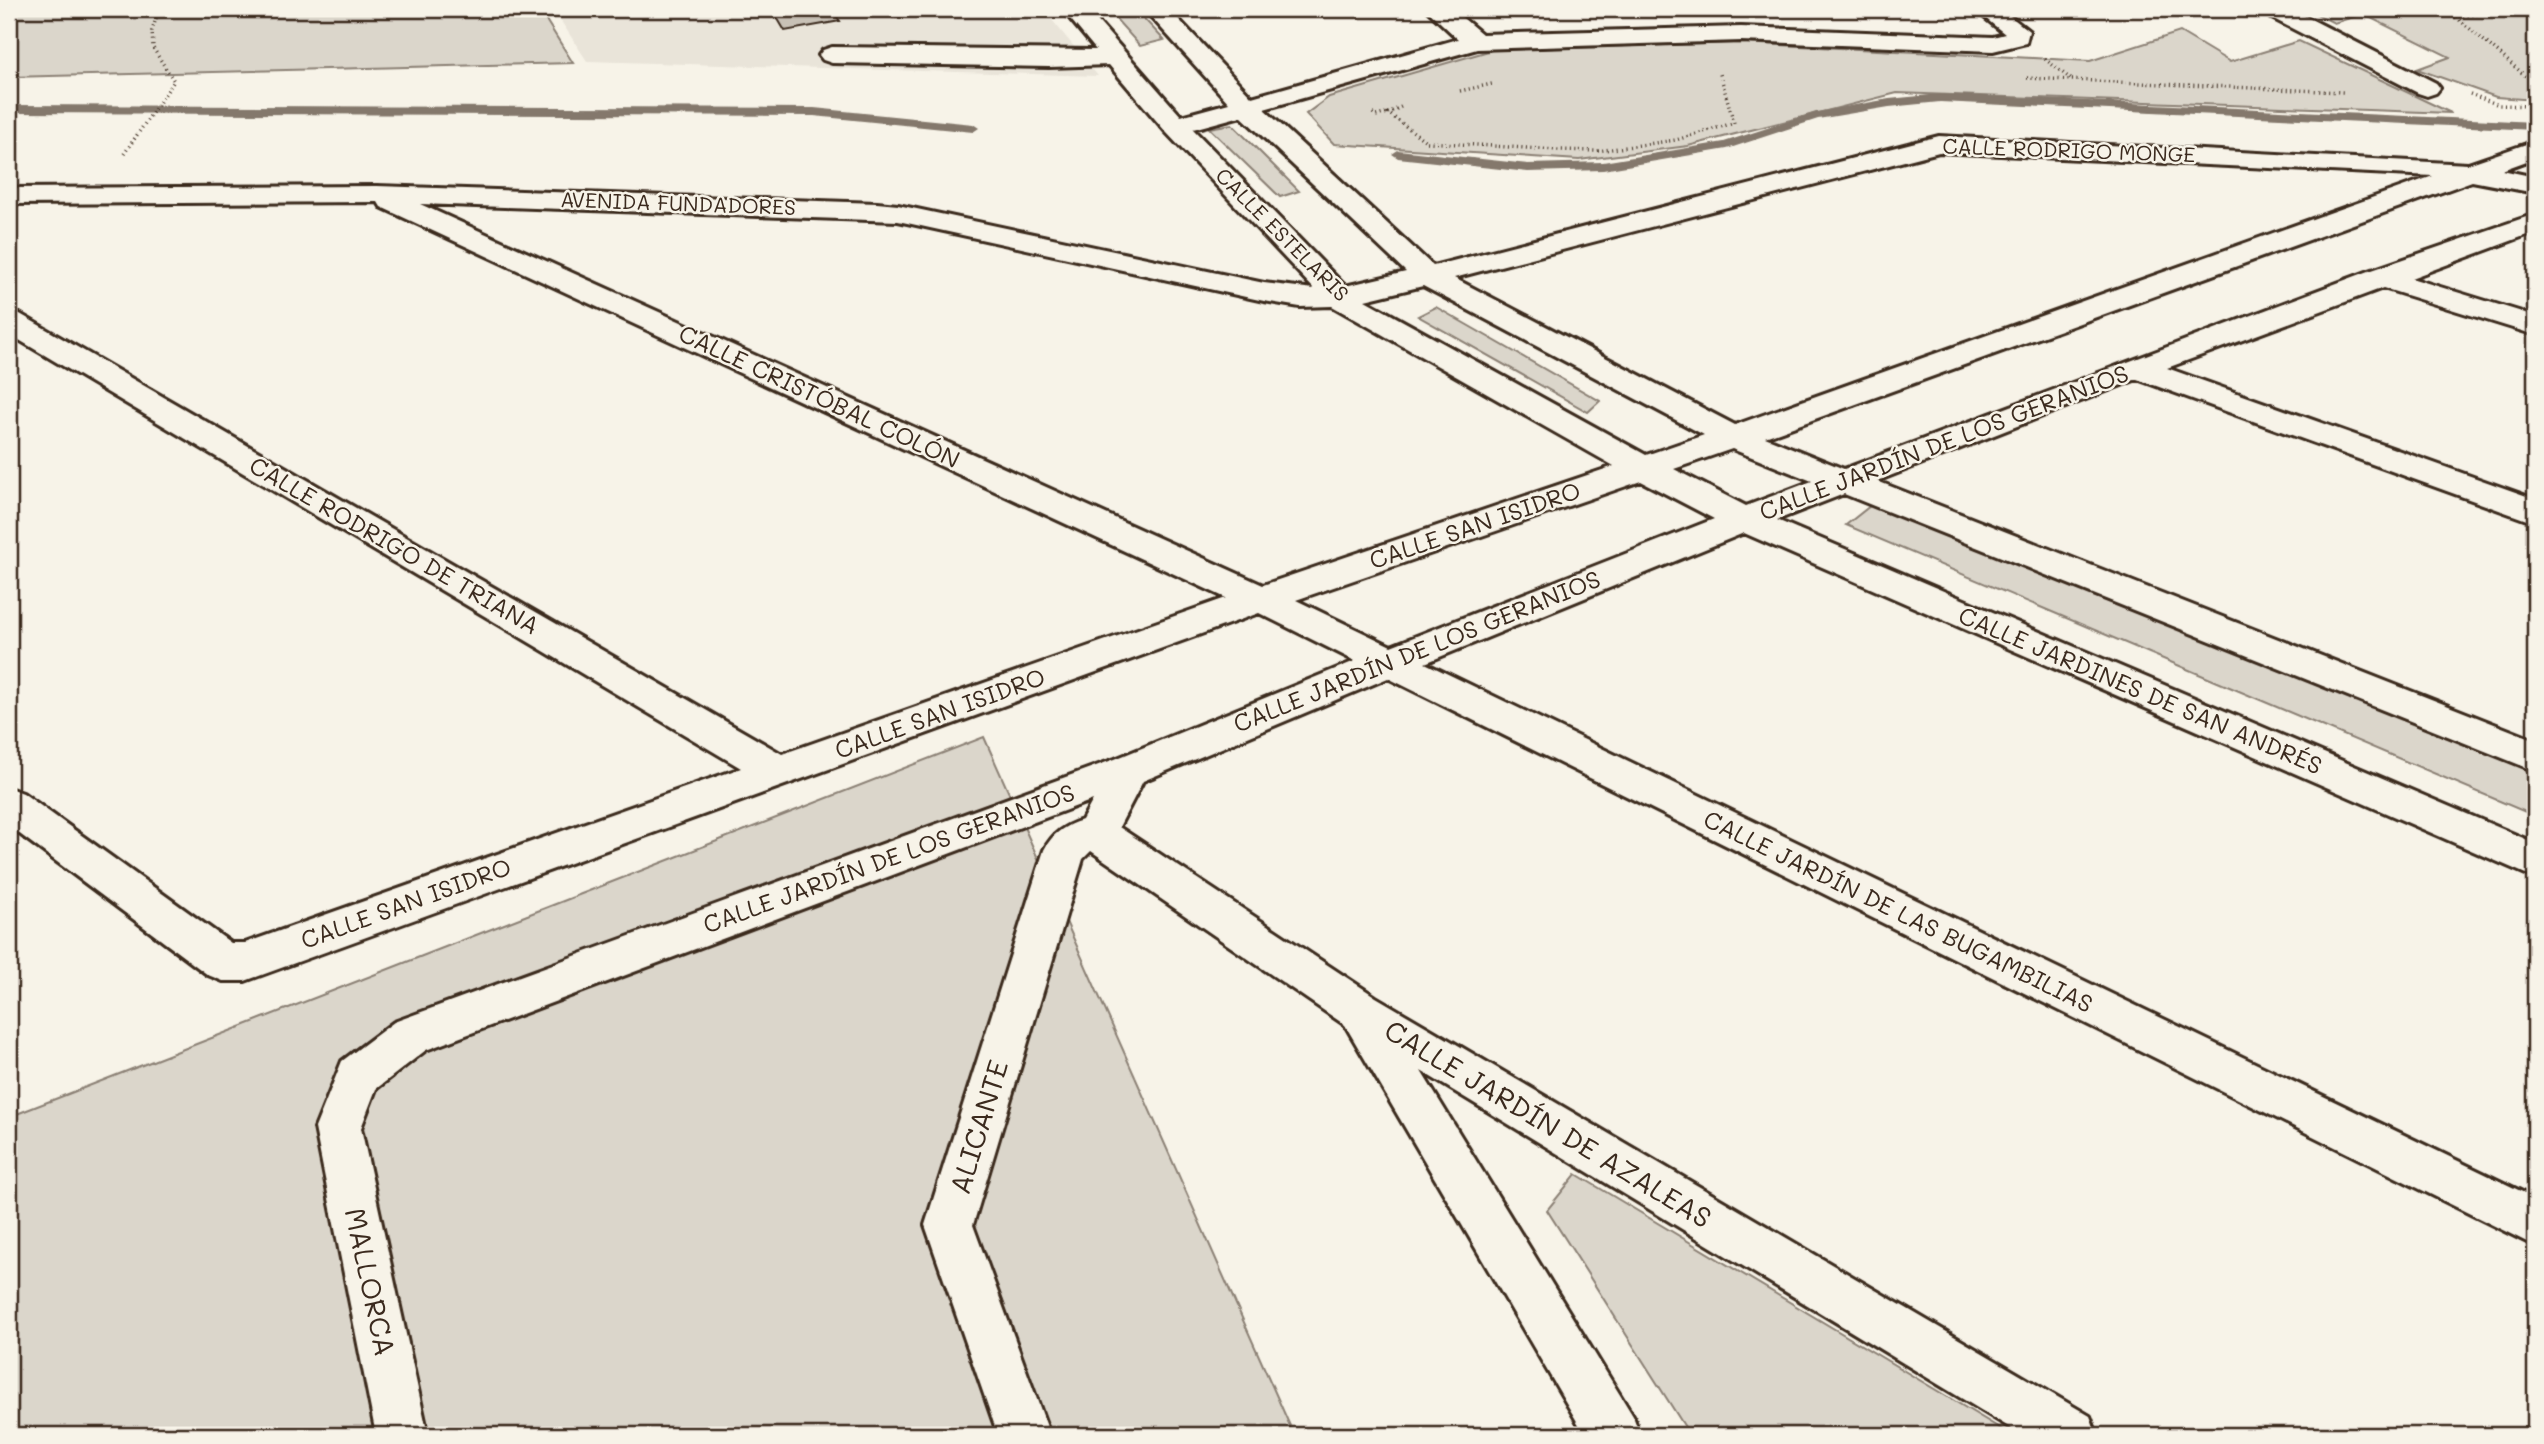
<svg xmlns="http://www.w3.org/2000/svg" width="2544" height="1444" viewBox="0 0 2544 1444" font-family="Mali,sans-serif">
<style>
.built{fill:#e9e4d9}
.green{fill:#dbd6cb;stroke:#8b8074;stroke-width:2}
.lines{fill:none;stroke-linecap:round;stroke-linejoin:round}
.stream{fill:#84786c;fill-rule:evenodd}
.building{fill:#c8c1b6;stroke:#3b2a1e;stroke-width:2}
.minor-casing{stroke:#3b2a1e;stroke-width:6}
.path{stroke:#3b2a1e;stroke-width:3.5;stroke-dasharray:1 3.5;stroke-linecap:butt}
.minor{fill:#f7f3e8;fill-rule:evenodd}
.labels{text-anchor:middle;stroke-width:5;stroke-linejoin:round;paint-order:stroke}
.far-street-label{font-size:21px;fill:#3b2a1e;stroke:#f7f3e8}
.street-label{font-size:24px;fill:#3b2a1e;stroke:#f7f3e8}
.near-street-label{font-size:28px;fill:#3b2a1e;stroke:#f7f3e8}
</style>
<rect width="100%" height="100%" fill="#f7f3e8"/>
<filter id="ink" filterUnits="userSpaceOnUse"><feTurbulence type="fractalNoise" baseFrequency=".0143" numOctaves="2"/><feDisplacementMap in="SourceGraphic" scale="14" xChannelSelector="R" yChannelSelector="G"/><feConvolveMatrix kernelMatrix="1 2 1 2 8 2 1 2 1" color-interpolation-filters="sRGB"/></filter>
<g filter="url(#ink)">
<!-- built -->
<polygon class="built" points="553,9 1043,9 1098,76 587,61"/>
<!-- green -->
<g class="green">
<polygon points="9,9 539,9 573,63 9,77"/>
<polygon points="1107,9 1135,9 1164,40 1140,46"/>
<polygon points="2307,9 2535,9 2535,100 2496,97 2417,69 2450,57 2363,14 2334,23"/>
<polygon points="2180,32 2230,62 2299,41 2451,113 1897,93 1688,146 1579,160 1334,144 1306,114 1329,97 1492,50 1742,43 2090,61"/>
<polygon points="1232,124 1299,191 1280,197 1209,128"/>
<polygon points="1436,307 1600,401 1588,412 1418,316"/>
<polygon points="1875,502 2535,770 2535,816 1846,525"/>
<polygon points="984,737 1294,1435 9,1435 9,1117"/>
<polygon points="1576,1174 2011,1435 1690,1435 1547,1210"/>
</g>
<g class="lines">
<!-- stream -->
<g class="stream">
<polygon points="1940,94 2535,122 2535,130 1940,102 1889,107 1818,119 1727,149 1603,170 1528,172 1398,158 1392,154 1398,150 1528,164 1603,162 1724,142 1816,112 1889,99"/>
<polygon points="9,105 814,108 973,124 979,128 973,132 814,116 9,113"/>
</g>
</g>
<!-- building -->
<g class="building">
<polygon points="772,9 831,9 840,21 785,31"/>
<polygon points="888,9 939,9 893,18"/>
</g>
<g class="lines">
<defs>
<g id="minor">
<path d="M1062 9H1087L1181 116 1229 103 1144 9H1169L1252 97 1458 39 1426 9H1452L1482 34 1741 27 1993 37 2005 34 1974 9H2001L2029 31 2026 43 1993 51 1741 41 1477 49 1264 109 1433 266 1939 136 2468 164 2535 141V158L2502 170 2535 177V193L2472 181 1765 437 1844 469 2369 271 2535 214V232L2411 278 2535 316V335L2383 288 2167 368 2535 499V523L2137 379 1877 481 2535 740V771L1844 494 1777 520 2535 843V878L1744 533 1425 663 2535 1198V1246L1388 678 1143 781 1119 827 1376 997 2090 1416 2097 1435H2022L1421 1071 1633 1416 1640 1435H1585L1345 1025 1091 851 1083 859 973 1225 1050 1435H998L925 1225 1044 850C1053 833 1064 826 1082 820L1093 800 426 1050 376 1089 361 1128 428 1435H376L315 1128 342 1061 394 1022 1115 759 1355 661 1259 613 245 981H223L208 975 9 826V788L23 793 231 943H245L741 768 9 334V312L20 314 782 754 1226 598 381 207 378 202 9 204V188L377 186 877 203 898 205 1264 283 1314 289 1166 132 1109 65 1049 67 832 63 823 60 819 55 823 50 832 47 1096 50ZM1241 116 1406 272 1345 286 1193 129ZM1939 152 2433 176 1735 425 1454 278ZM420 204 898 221 1264 301 1300 307 1332 306 1614 466 1263 585ZM1423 286 1704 435 1646 455 1365 300ZM1732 449 1812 481 1746 506 1674 469ZM1641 481 1714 519 1391 646 1296 600Z"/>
<polygon points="2261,9 2291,9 2436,83 2440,88 2436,93 2427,96 2418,93 2264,14"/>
</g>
</defs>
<!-- minor casing -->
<use href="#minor" class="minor-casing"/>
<!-- path -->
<g class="path">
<path d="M2419 9C2444 18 2466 20 2490 9"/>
<polyline points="2456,17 2535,84"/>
<polyline points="2045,59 2072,80"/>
<polyline points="2027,78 2343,92"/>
<polyline points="1460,91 1492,84"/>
<polyline points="2470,94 2499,105 2535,106"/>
<polyline points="1401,107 1388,113 1427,142 1558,150 1597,151 1676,140 1734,123 1720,74"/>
<polyline points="1373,113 1376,116 1388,113"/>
<polyline points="124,154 174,81 153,48 152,31 159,9"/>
</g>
<!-- minor -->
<use href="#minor" class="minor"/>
</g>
</g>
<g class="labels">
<!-- far-street labels -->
<g class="far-street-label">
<text transform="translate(2069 151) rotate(2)" y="7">CALLE RODRIGO MONGE</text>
<text transform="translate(678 204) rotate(2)" y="7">AVENIDA FUNDADORES</text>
<text transform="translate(1282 235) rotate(45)" y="7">CALLE ESTELARIS</text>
</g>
<!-- street labels -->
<g class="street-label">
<text transform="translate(819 397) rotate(25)" y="8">CALLE CRISTÓBAL COLÓN</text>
<text transform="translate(1944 443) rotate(-21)" y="8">CALLE JARDÍN DE LOS GERANIOS</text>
<text transform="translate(1475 526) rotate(-19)" y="8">CALLE SAN ISIDRO</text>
<text transform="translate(394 546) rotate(30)" y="8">CALLE RODRIGO DE TRIANA</text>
<text transform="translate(1417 652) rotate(-22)" y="8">CALLE JARDÍN DE LOS GERANIOS</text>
<text transform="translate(2140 691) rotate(23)" y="8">CALLE JARDINES DE SAN ANDRÉS</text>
<text transform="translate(940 714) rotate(-20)" y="8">CALLE SAN ISIDRO</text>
<text transform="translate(889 859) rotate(-20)" y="8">CALLE JARDÍN DE LOS GERANIOS</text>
<text transform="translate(406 904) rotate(-20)" y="8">CALLE SAN ISIDRO</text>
<text transform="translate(1898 912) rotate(26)" y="8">CALLE JARDÍN DE LAS BUGAMBILIAS</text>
</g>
<!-- near-street labels -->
<g class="near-street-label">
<text transform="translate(1548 1124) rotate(31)" y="10">CALLE JARDÍN DE AZALEAS</text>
<text transform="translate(979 1127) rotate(-73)" y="10">ALICANTE</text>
<text transform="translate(370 1282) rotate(78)" y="10">MALLORCA</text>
</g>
</g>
<!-- margin -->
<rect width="2544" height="1444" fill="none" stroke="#f7f3e8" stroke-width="35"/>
<rect x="18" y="18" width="2509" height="1409" fill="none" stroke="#3b2a1e" stroke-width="2.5" filter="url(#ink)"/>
</svg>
